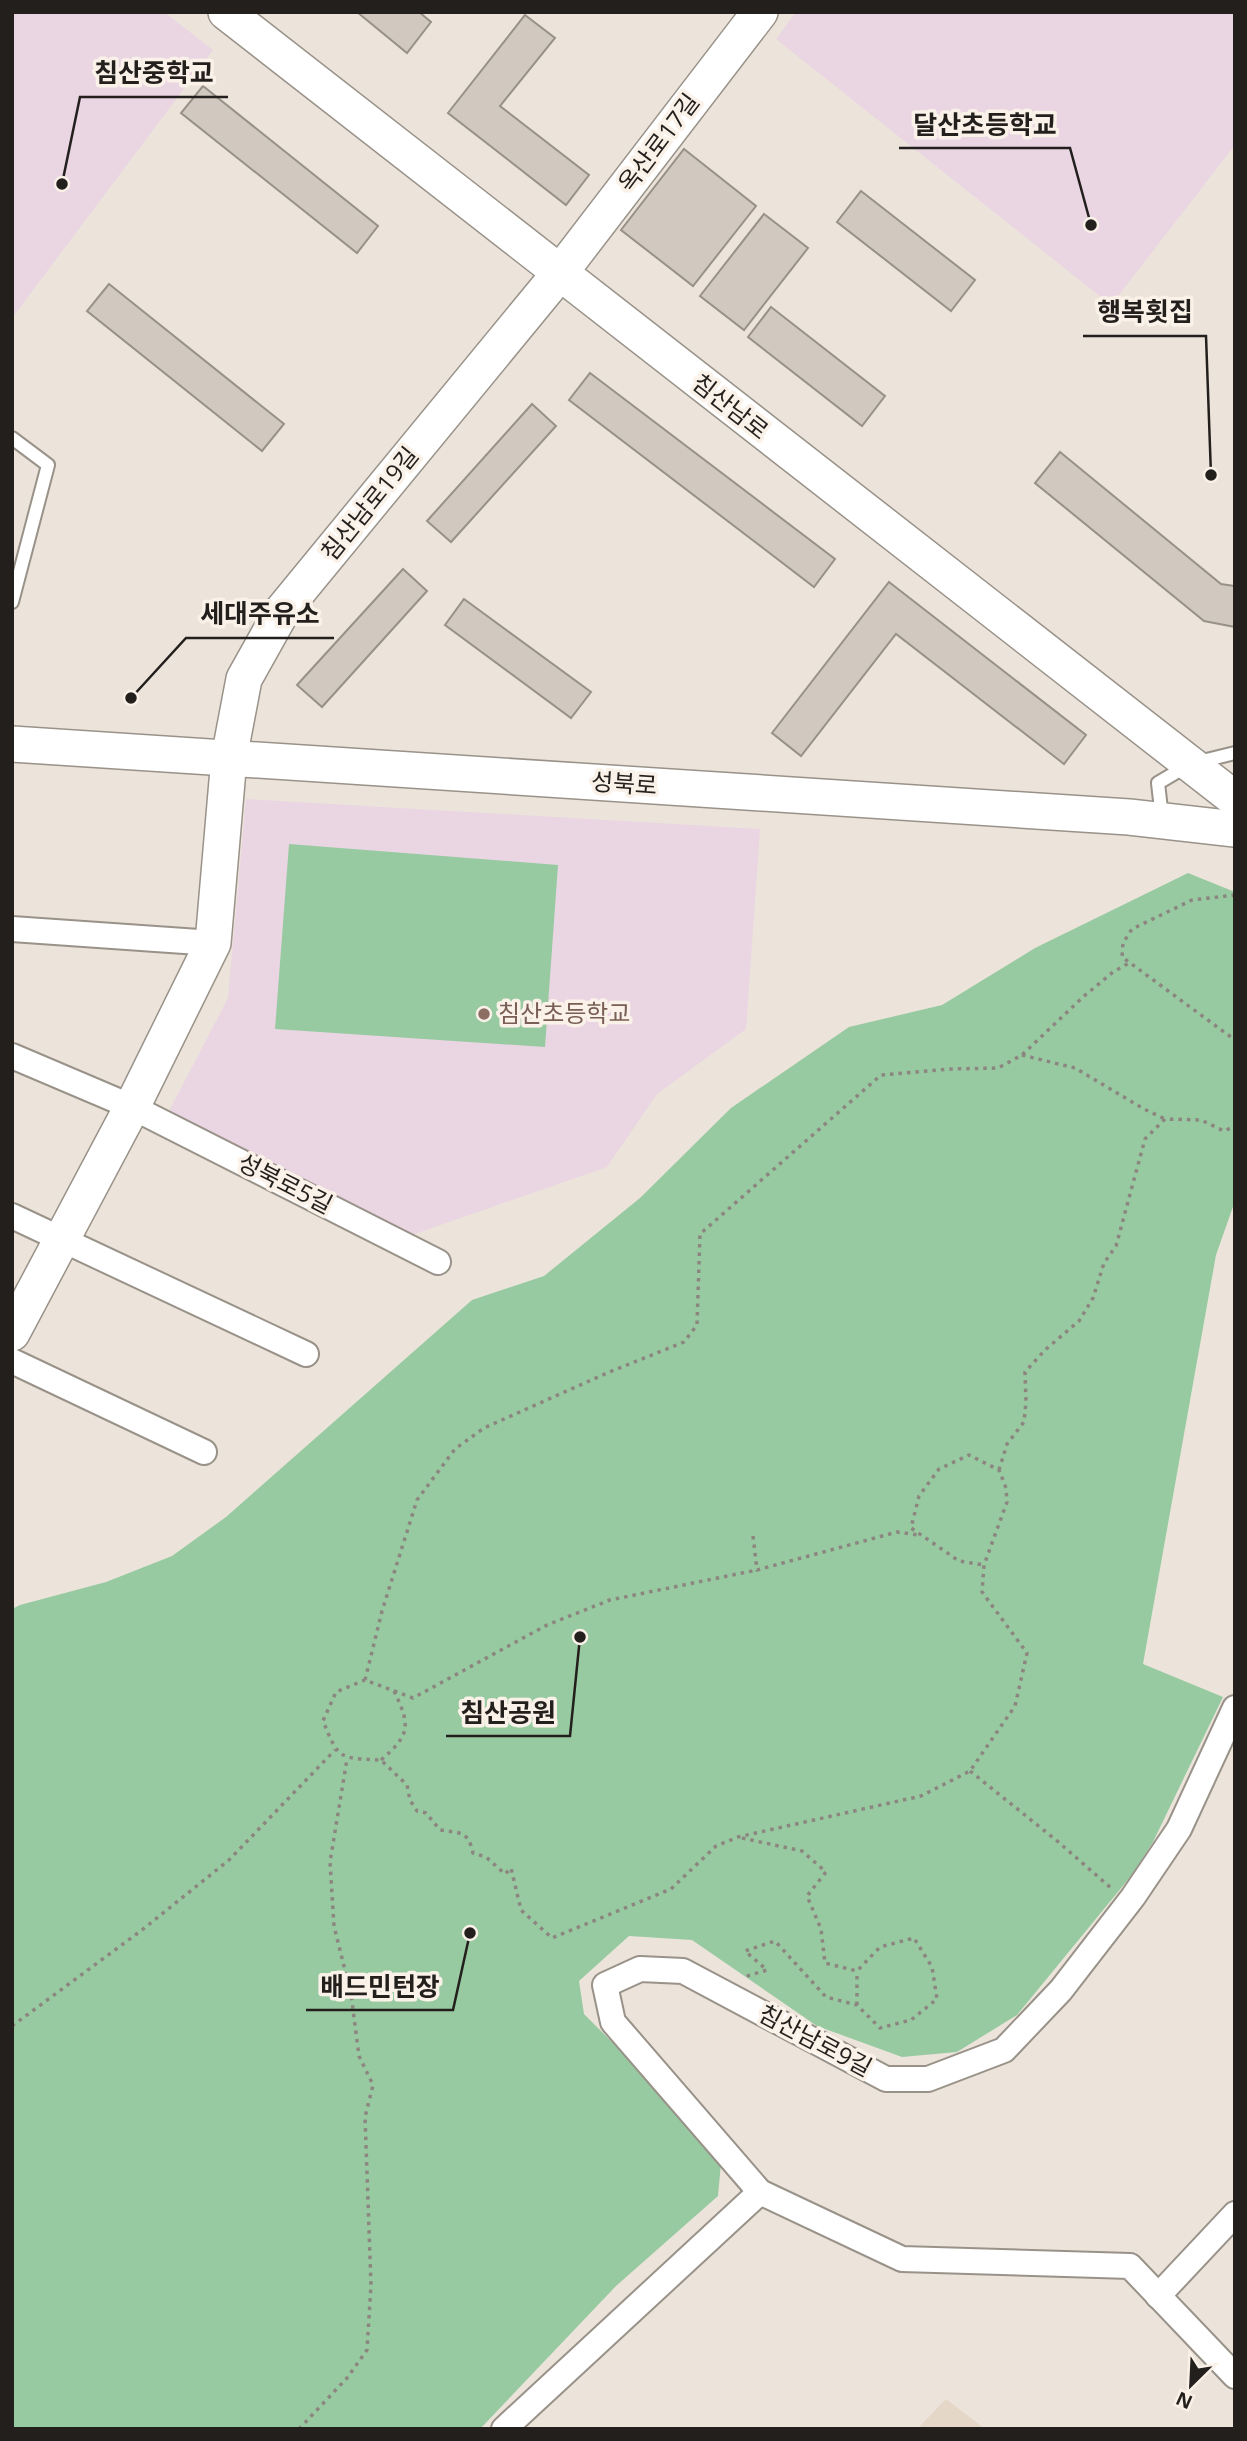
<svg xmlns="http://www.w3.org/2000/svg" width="1247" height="2441" viewBox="0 0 1247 2441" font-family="'Open Sans','Noto Sans KR',sans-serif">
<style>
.built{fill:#e4d7c8}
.education{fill:#ead5e3}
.green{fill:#98caa1}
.building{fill:#d1c9c0;stroke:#989188;stroke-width:2}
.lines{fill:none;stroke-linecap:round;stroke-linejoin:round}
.lane-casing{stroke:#999289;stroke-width:16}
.street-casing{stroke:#999289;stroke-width:28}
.secondary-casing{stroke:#999289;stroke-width:38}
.path{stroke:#8c8680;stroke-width:3.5;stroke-dasharray:3.5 5;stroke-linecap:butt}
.lane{stroke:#fff;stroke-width:12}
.street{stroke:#fff;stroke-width:24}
.secondary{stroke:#fff;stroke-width:35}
.education-dot{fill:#8d6e63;stroke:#faf1e8;stroke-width:2.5}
.labels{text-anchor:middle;stroke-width:7;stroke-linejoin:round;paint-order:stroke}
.street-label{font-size:24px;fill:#221f1c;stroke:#faf1e8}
.education-label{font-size:24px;fill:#785e54;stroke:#faf1e8;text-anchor:start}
.leader{fill:none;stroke:#221f1c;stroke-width:2.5}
.callout-dot{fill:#221f1c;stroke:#faf1e8;stroke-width:2.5}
.callout-label{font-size:26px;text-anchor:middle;font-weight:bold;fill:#221f1c;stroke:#faf1e8;stroke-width:7;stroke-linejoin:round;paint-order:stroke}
</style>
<rect width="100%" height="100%" fill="#ece4db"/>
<!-- built -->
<polygon class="built" points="946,2399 985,2429 917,2429"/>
<!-- education -->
<g class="education">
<polygon points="12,12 164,12 213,50 12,318"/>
<polygon points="796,12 1235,12 1235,145 1111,305 776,39"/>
<polygon points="246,799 760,829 746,1029 657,1094 607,1167 406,1237 166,1117 228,998"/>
</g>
<!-- green -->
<g class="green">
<polygon points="289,844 558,865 545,1047 275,1029"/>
<polygon points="1188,873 1235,892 1235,1201 1216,1255 1143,1664 1223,1697 1153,1842 1131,1876 1017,2015 957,2052 902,2057 817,2026 692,1940 629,1936 579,1981 584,2014 722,2152 718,2196 616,2286 480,2429 12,2429 12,1609 20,1605 106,1582 172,1556 226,1517 472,1300 544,1276 640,1198 731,1108 849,1027 942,1005 1035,948"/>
</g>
<!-- building -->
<g class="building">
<polygon points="357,12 419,12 431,22 407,53"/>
<polygon points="525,15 555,38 500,106 589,175 566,205 448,113"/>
<polygon points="203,86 378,226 357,253 181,113"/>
<polygon points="684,149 756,206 693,286 621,230"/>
<polygon points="861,191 975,280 951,311 837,222"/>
<polygon points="764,214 808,248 744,330 700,296"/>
<polygon points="109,284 284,424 262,451 87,311"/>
<polygon points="771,307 885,396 862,426 748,337"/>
<polygon points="590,373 835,559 814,587 569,400"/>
<polygon points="532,404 556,426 451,542 427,521"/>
<polygon points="1060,452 1221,584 1235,586 1235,627 1204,621 1035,483"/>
<polygon points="403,569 427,591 322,707 297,685"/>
<polygon points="889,582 1086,735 1064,764 896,634 801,756 772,733"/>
<polygon points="464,599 591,692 571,718 445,625"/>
</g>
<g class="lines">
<defs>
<g id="lane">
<polyline points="12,438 48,465 12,602"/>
<polyline points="1162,818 1158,783 1190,764 1235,753"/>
</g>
<g id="street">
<polyline points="12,929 213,943"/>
<polyline points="12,1056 132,1107 438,1262"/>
<polyline points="12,1216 306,1354"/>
<polyline points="12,1361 204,1452"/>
<polyline points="1235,1708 1179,1829 1133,1897 1061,1990 1004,2050 928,2079 886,2079 683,1971 640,1969 605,1985 613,2022 760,2192 902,2259 1130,2266 1235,2376"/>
<polyline points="1158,2296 1235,2214"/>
<polyline points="504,2429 760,2192"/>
</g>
<g id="secondary">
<polyline points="226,12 1235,799"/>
<polyline points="12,744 1129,817 1235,829"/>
<polyline points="12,1333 132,1107 213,943 229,758 244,679 282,611 559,274 760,12"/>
</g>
</defs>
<!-- lane casing -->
<use href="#lane" class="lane-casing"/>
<!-- street casing -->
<use href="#street" class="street-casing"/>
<!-- secondary casing -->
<use href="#secondary" class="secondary-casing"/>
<!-- path -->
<g class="path">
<polyline points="1235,895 1192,900 1132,929 1123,943 1122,957 1235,1040"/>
<polyline points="1022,1055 1075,1068 1144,1109 1165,1119"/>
<polyline points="999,1470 1007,1444 1024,1422 1026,1402 1025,1372 1045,1350 1079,1321 1093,1298 1104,1263 1116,1246 1145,1139 1165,1119 1201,1120 1224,1131 1235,1126"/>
<polyline points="753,1536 757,1570 897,1532 918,1535"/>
<polyline points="365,1680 382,1611 417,1500 455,1449 484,1428 607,1373 684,1342 697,1325 700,1234 881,1075 951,1069 998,1068 1022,1055 1083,997 1113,972 1129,963"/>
<polyline points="394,1691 413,1698 547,1625 610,1600 757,1570"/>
<path d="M381 1760C410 1735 411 1726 394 1691L365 1680 336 1692 323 1721C339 1760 339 1758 381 1760L407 1785 410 1800 417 1811 426 1813 440 1830C461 1833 468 1831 473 1853L486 1857 505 1874 511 1868 521 1910 552 1938 671 1889 716 1846 738 1837 921 1796 970 1771 1015 1706 1027 1653 982 1592 984 1565 1007 1502 1006 1488 999 1470 969 1455 939 1469 919 1496 911 1528 959 1561 984 1565"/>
<polyline points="970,1771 1056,1840 1111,1888"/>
<polyline points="742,1838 802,1851 826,1872 807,1896 821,1929 825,1963 857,1971 880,1947 914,1938 932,1967 937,1999 911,2020 880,2028 857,2005 826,1997 775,1941 745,1951 767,1970 744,1977"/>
<polyline points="857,2005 857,1971"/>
<polyline points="12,2026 142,1930 229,1860 335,1750"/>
<polyline points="299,2429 347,2378 367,2350 371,2285 365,2117 373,2085 359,2056 351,1994 334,1926 330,1862 347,1759"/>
</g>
<!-- lane -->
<use href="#lane" class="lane"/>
<!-- street -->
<use href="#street" class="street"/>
<!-- secondary -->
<use href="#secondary" class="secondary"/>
</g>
<!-- markers -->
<circle class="education-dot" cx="484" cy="1014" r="7"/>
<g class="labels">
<!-- street labels -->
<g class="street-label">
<text transform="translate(659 143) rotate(-53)" y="8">옥산로17길</text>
<text transform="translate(730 407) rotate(38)" y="8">침산남로</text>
<text transform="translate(370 504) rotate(-51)" y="8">침산남로19길</text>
<text transform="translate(624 784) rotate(4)" y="8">성북로</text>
<text transform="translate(285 1184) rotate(27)" y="8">성북로5길</text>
<text transform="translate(815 2041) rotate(28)" y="8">침산남로9길</text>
</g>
<!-- education labels -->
<g class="education-label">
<text x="498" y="1022">침산초등학교</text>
</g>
</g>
<!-- callouts -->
<path class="leader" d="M62 184L80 97H228M1091 225L1070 148H899M1211 475L1206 336H1083M131 698L186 638H334M580 1637L570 1736H446M470 1933L453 2010H306"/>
<g class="callout-dot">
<circle cx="62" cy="184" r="7"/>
<circle cx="1091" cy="225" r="7"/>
<circle cx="1211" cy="475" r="7"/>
<circle cx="131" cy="698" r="7"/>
<circle cx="580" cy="1637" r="7"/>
<circle cx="470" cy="1933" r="7"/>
</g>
<g class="callout-label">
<text x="154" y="82">침산중학교</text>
<text x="985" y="134">달산초등학교</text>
<text x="1145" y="321">행복횟집</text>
<text x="260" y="623">세대주유소</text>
<text x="508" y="1722">침산공원</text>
<text x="380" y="1996">배드민턴장</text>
</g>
<!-- border -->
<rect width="1247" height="2441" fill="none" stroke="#221f1c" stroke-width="28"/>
<!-- north arrow -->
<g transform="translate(1191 2385) rotate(204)" stroke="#faf1e8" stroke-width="5" paint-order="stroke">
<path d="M0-5L12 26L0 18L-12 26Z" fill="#221f1c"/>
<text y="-10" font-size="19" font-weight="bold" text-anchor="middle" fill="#221f1c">N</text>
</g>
</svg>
